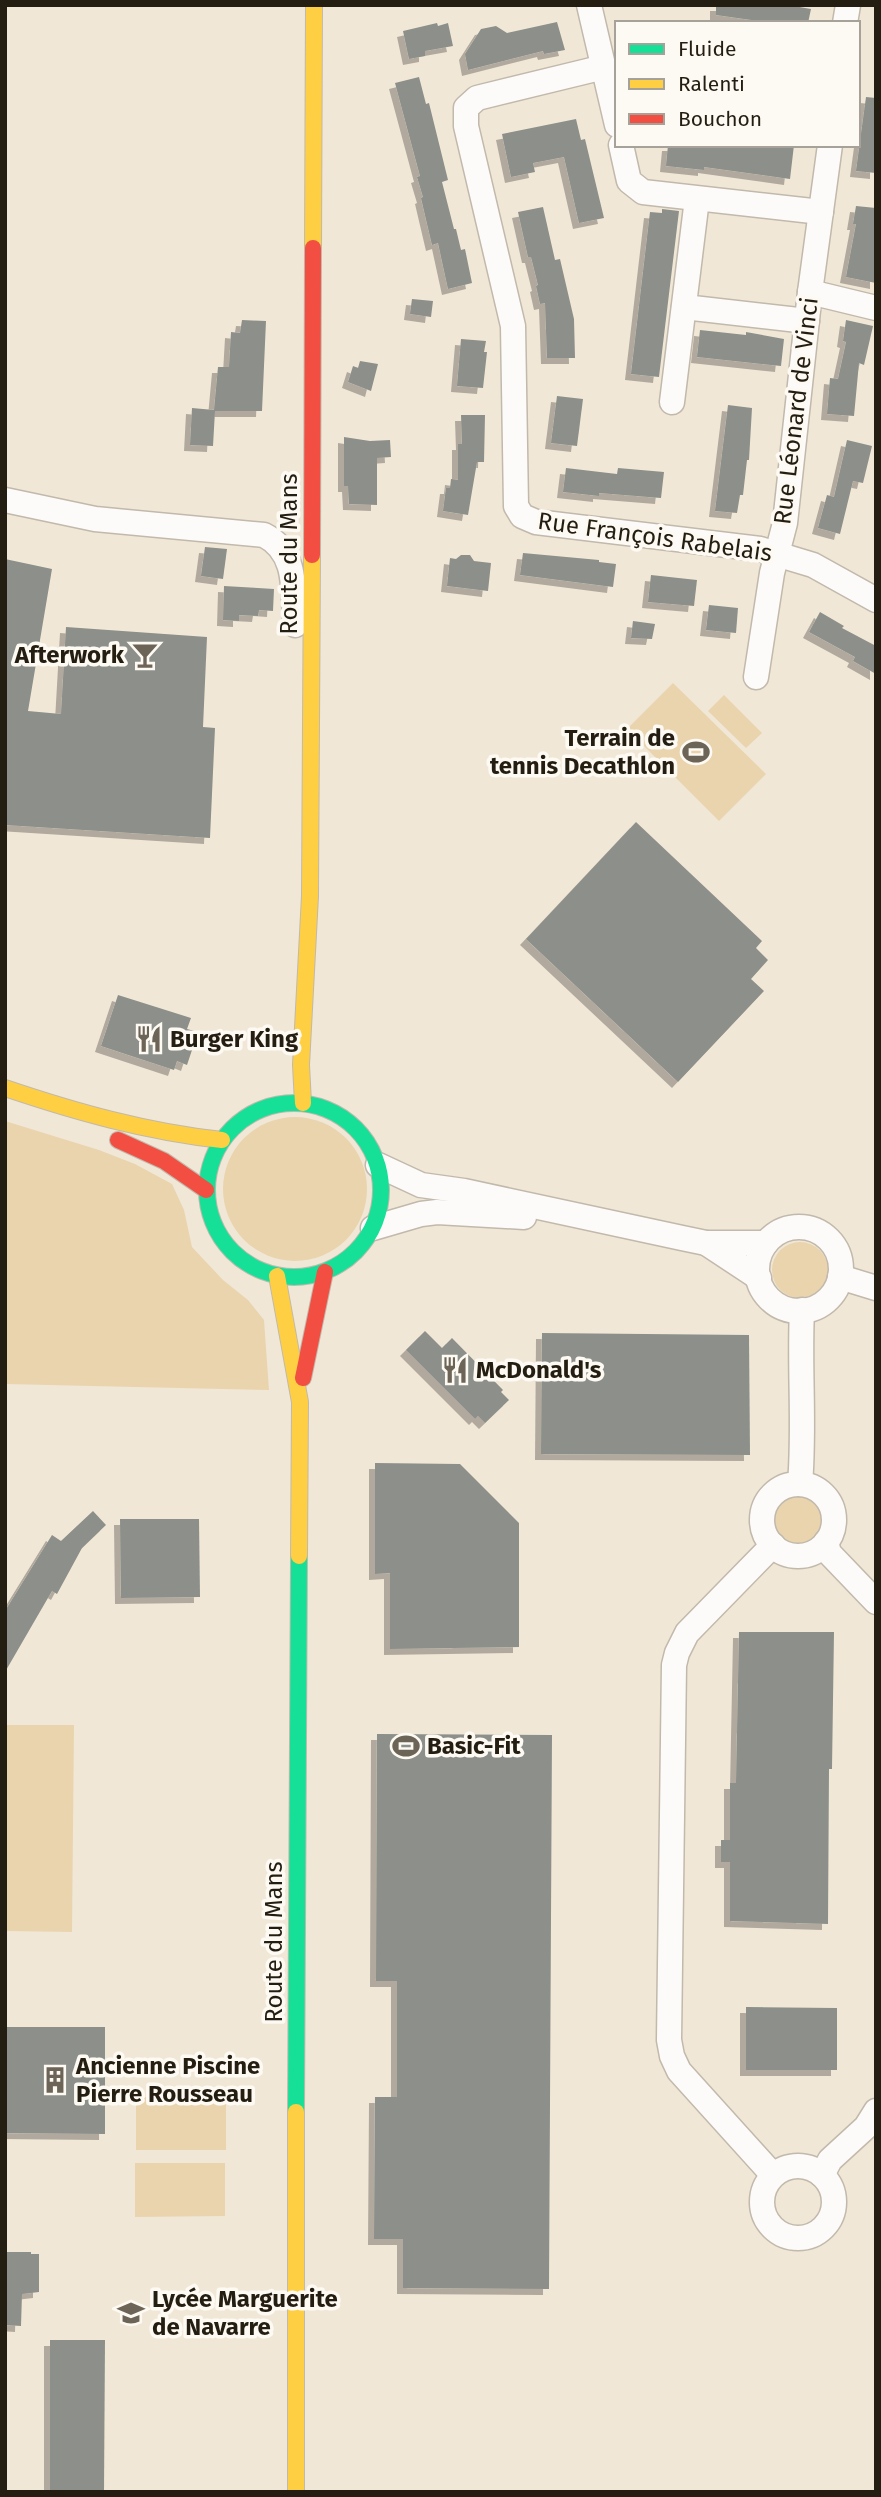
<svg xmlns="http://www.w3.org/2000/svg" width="881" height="2497" viewBox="0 0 881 2497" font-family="'Fira Sans',sans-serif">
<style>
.green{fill:#ead4ae}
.building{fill:#8d908a;filter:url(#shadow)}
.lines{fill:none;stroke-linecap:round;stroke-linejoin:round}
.street-casing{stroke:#c1b9ac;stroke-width:27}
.fast-casing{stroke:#c1b9ac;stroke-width:18}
.slow-casing{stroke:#c1b9ac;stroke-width:18}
.jam-casing{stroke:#c1b9ac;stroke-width:18}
.street{stroke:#fdfbf9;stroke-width:24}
.fast{stroke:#16e098;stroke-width:16}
.slow{stroke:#ffcf43;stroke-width:16}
.jam{stroke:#f24e42;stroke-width:16}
.labels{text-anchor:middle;stroke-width:7;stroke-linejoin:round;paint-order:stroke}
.street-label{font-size:24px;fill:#241d11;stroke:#fdf9f3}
.poi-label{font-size:24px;font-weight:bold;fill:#241d11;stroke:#fdf9f3;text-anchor:start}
</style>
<defs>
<filter id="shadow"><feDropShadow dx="-6" dy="6" stdDeviation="0" flood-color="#0004"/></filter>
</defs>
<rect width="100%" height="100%" fill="#f1e7d6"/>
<!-- green -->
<g class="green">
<polygon points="673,683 766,774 719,821 627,729"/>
<polygon points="724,695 762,733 746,748 708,711"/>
<circle cx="295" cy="1189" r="72"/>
<polygon points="5,1121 99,1150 135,1164 172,1184 184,1210 192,1247 223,1280 248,1300 264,1320 269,1390 5,1384"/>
<circle cx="800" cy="1270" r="28"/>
<circle cx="799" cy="1520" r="26"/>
<polygon points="5,1725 74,1725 72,1932 5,1931"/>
<rect x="136" y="2097" width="90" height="53"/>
<polygon points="135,2163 225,2163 225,2216 135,2217"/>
</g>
<!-- building -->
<g class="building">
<polygon points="716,5 788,5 811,9 808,23 772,23 716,15"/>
<polygon points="557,22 565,50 544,54 543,51 468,70 465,54 481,29 496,26 507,33"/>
<polygon points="437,23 438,26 448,23 453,46 425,51 425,56 409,59 403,31"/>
<polygon points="419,77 426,104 429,103 448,180 442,182 454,229 456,229 461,250 465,249 472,283 448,289 438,243 432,245 421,198 423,197 417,177 420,176 395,83"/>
<polygon points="866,97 876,98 876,173 856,171"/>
<polygon points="576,119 581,140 585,139 604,218 579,223 564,157 533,163 535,172 511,177 502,134"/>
<polygon points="668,145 794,145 790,179 704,167 704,170 666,166"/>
<polygon points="856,206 876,208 876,283 846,277 856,224 853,224"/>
<polygon points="543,207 555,260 560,259 574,319 575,358 547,358 545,303 540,304 536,286 538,285 531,257 528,257 518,212"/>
<polygon points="662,209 679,211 659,377 631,374 650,212 662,213"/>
<polygon points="412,299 433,301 431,317 410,314"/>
<polygon points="242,320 266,321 262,411 215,411 213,446 190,445 192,408 214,410 218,367 229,367 231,332 240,333"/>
<polygon points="846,320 873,326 864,365 859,363 854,416 827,414 830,378 838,379 846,342 843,341"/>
<polygon points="700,330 746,335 746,332 784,339 781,366 697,357"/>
<polygon points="461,339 486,341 484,352 487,352 483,388 457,386"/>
<polygon points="360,361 378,364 371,391 348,382 353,366 358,368"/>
<polygon points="557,396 583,399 577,446 551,443"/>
<polygon points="728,405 752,408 749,460 747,460 743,495 740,495 737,513 715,511"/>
<polygon points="461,415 485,415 484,462 477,462 468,515 443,511 446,488 450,488 451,479 458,480 458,444 462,444"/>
<polygon points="344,437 370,441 390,440 391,457 377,458 377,505 349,504 348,486 344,486"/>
<polygon points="847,440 872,446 863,483 853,481 840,534 818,528 827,495 834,497"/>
<polygon points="566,468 617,474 618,468 664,472 661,498 599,493 599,496 563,492"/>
<polygon points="205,547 227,549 223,579 201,576"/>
<polygon points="523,553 599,560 599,562 616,564 613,587 520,575"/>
<polygon points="461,555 470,555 474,561 491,563 488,591 447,586 450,558 456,559"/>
<polygon points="5,559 52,569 28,711 61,714 66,627 207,637 203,727 215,728 210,838 5,825"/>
<polygon points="651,575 697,580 694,606 648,602"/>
<polygon points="224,586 274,589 273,611 259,610 258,616 239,615 239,621 223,620"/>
<polygon points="709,605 738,608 736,633 706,630"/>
<polygon points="820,612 844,626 842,628 876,646 876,674 853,661 855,657 809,632"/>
<polygon points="633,621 655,624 652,639 631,638"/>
<polygon points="636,822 762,941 756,948 768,960 751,979 764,991 678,1082 526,939"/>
<polygon points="118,995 191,1018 187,1029 198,1032 187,1065 177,1061 174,1070 101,1046"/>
<polygon points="425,1331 442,1348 452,1338 503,1390 501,1392 509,1400 485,1423 478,1416 475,1419 406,1350"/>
<polygon points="542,1333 749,1335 750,1455 541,1454"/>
<polygon points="375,1463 460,1464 519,1523 519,1647 390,1649 390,1573 375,1574"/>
<polygon points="93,1511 106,1525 82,1548 57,1594 52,1591 5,1672 5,1611 52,1535 61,1541"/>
<polygon points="120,1519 199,1519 200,1597 121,1598"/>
<polygon points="739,1632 834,1632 832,1769 829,1769 828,1924 730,1921 730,1862 721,1862 721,1840 730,1840 730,1783 736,1783"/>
<polygon points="377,1734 552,1735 549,2289 403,2288 403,2239 374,2239 375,2097 397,2097 397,1981 376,1981"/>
<polygon points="746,2007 837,2008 837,2070 746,2070"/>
<polygon points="5,2027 105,2027 105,2134 5,2133"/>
<polygon points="5,2252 31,2252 31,2254 39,2254 39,2292 22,2294 21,2326 5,2325"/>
<polygon points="50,2340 105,2340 104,2492 50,2492"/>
</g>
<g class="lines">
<defs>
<g id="street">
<polyline points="589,5 617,125"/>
<polyline points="845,23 848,5"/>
<polyline points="604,67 477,98 466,108 466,126 513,326 516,506 522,516 536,522 760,549 813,565 876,600"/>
<polyline points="621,145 629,181 643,192 821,212"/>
<polyline points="810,292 876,308"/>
<polyline points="684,307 807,321"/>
<polyline points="672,402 697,199"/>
<path d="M5 500 95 519 264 535C298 552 293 591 295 625"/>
<polyline points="756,677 772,573 785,523 810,292 830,145"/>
<polyline points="378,1165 421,1185 464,1191 682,1238 706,1243 766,1243"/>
<circle cx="799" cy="1269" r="42"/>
<polyline points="373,1228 421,1214 437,1212 524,1217"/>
<polyline points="706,1243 759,1278"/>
<polyline points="840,1277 876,1288"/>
<path d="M800 1484C805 1426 799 1368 802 1310"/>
<circle cx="798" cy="1520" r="36"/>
<polyline points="826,1542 829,1553 876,1602"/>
<polyline points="773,1545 687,1633 677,1653 674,1665 669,2040 672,2056 679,2071 773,2175"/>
<circle cx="798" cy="2202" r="36"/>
<polyline points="822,2175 830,2160 866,2127 876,2111"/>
</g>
<g id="fast">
<circle cx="294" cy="1190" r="87"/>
<polyline points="296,2112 299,1556"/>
</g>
<g id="slow">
<polyline points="313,248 314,5"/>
<path d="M5 1088C76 1112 147 1132 222 1140"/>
<polyline points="303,1103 301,1065 310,896 312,555"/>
<polyline points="277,1276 300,1402 299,1556"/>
<polyline points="296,2112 296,2492"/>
</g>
<g id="jam">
<polyline points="312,555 313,248"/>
<polyline points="118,1140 164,1161 206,1190"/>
<polyline points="303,1378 325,1272"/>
</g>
</defs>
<!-- street casing -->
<use href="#street" class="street-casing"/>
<!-- fast casing -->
<use href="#fast" class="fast-casing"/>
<!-- slow casing -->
<use href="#slow" class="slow-casing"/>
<!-- jam casing -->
<use href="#jam" class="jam-casing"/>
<!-- street -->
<use href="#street" class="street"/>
<!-- fast -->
<use href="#fast" class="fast"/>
<!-- slow -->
<use href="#slow" class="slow"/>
<!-- jam -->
<use href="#jam" class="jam"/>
</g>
<!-- icons -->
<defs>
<symbol id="bar-bare" viewBox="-9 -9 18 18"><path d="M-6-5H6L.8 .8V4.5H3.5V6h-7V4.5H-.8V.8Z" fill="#6c6456" stroke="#fdf9f3" stroke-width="2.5" paint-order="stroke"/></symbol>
<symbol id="stadium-bare" viewBox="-9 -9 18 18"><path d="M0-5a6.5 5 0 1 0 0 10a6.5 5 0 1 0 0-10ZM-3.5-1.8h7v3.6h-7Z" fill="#6c6456" stroke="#fdf9f3" stroke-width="2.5" paint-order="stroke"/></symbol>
<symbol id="restaurant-bare" viewBox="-9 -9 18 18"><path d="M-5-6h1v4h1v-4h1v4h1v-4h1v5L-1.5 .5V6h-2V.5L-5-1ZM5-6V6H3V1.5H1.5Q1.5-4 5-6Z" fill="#6c6456" stroke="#fdf9f3" stroke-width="2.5" paint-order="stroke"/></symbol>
<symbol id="building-bare" viewBox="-9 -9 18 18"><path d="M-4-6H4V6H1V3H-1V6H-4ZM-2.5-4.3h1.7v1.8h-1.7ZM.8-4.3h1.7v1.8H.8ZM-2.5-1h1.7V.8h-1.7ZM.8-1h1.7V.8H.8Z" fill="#6c6456" stroke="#fdf9f3" stroke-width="2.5" paint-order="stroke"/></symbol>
<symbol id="school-bare" viewBox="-9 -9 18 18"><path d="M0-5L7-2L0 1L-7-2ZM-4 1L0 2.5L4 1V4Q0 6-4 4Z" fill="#6c6456" stroke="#fdf9f3" stroke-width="2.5" paint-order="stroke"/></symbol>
</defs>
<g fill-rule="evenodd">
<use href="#bar-bare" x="126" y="636" width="38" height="38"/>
<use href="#stadium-bare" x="677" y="733" width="38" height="38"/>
<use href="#restaurant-bare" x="130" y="1020" width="38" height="38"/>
<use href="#restaurant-bare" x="436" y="1351" width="38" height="38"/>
<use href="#stadium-bare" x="387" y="1727" width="38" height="38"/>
<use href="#building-bare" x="36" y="2061" width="38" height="38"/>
<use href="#school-bare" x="112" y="2294" width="38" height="38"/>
</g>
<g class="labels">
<!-- street labels -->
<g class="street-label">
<text transform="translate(796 411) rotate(-83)" y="8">Rue Léonard de Vinci</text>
<text transform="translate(655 537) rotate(8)" y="8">Rue François Rabelais</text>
<text transform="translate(289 554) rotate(-90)" y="8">Route du Mans</text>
<text transform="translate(274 1942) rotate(-90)" y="8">Route du Mans</text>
</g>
<!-- poi labels -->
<g class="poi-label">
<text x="124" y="663" text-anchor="end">Afterwork</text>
<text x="675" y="746" text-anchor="end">Terrain de<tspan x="675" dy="28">tennis Decathlon</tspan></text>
<text x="170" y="1047">Burger King</text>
<text x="476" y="1378">McDonald's</text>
<text x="427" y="1754">Basic-Fit</text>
<text x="76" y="2074">Ancienne Piscine<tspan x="76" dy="28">Pierre Rousseau</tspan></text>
<text x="152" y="2307">Lycée Marguerite<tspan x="152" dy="28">de Navarre</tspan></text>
</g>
</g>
<!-- border -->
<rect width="881" height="2497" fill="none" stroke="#241d11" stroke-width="14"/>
<!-- legend -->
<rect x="615" y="21" width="245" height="126" fill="#fdf9f3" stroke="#a6a199" stroke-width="2"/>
<rect x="629" y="44" width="35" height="10" fill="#16e098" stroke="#a6a199" stroke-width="2"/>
<text x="678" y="56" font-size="21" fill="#241d11">Fluide</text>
<rect x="629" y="79" width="35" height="10" fill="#ffcf43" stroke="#a6a199" stroke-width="2"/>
<text x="678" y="91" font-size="21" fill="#241d11">Ralenti</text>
<rect x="629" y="114" width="35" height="10" fill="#f24e42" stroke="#a6a199" stroke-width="2"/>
<text x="678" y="126" font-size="21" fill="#241d11">Bouchon</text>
</svg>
